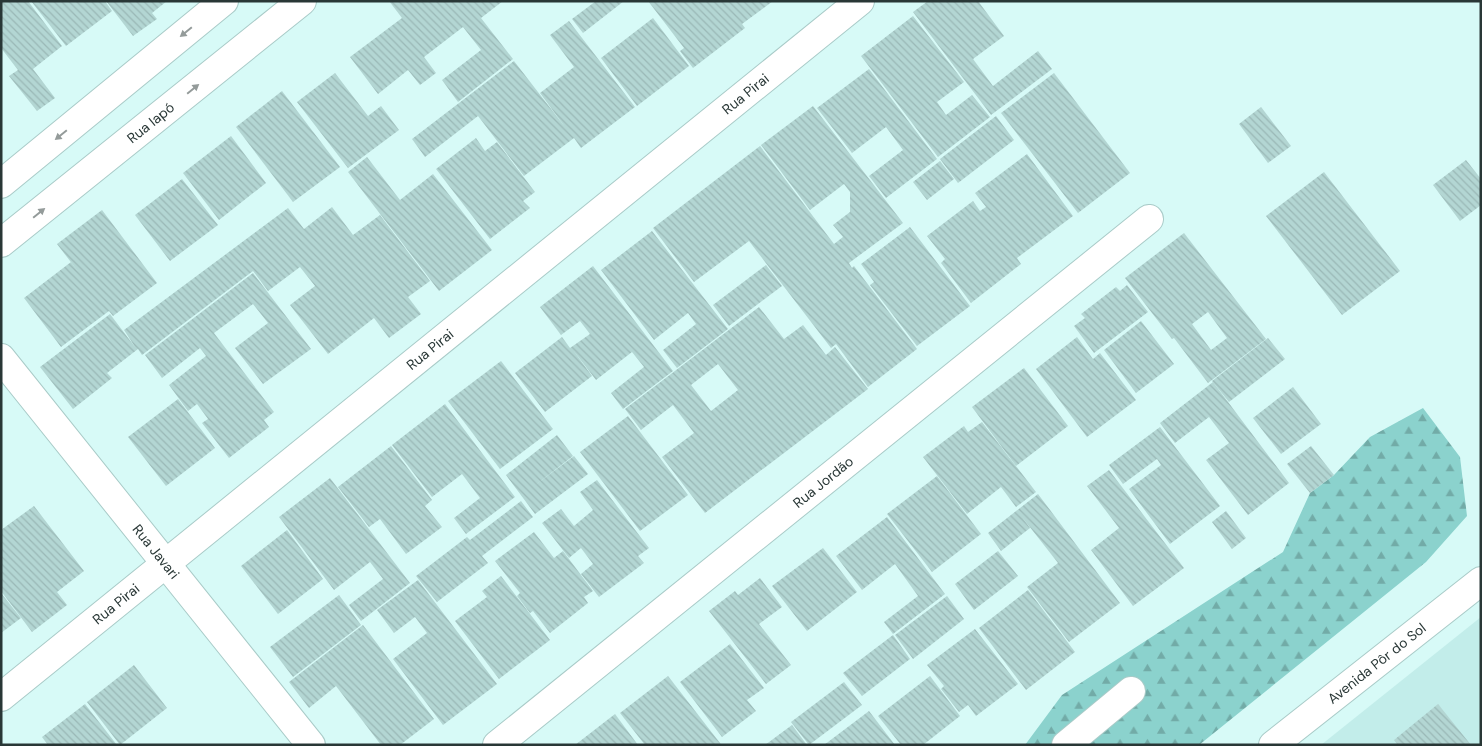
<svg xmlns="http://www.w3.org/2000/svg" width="1482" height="746" viewBox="0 0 1482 746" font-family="'DM Sans',sans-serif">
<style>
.built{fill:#c2edea}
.forest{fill:url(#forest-firs)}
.building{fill:url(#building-back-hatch);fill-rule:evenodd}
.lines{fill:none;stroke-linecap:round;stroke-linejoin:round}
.minor-casing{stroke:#a9cbc8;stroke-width:30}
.tertiary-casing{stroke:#a9cbc8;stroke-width:30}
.minor{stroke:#fff;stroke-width:28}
.tertiary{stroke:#fff;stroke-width:28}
.oneway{fill:#949b9a}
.labels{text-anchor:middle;stroke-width:4;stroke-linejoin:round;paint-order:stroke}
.street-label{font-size:14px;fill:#293736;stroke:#fff}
</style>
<defs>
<pattern id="forest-firs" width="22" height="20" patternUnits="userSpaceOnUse" patternTransform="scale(1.25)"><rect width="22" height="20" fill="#8bd2cd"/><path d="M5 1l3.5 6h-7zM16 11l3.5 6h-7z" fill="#72aba7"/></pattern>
<pattern id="building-back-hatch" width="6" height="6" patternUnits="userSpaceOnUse" patternTransform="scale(1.25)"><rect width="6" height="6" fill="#b3d6d3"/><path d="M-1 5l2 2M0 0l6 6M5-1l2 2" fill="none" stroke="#9ab8b6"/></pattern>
</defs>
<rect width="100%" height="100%" fill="#d7faf7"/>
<!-- built -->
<polygon class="built" points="1481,617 1481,745 1321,745"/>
<!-- forest -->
<polygon class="forest" points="1423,408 1460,457 1467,516 1426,562 1199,745 1025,745 1062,695 1283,552 1310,493 1334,475 1370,437"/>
<!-- building -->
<g class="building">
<polygon points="1,1 28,1 62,46 33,69 55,98 37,111 9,76 18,70 1,48"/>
<polygon points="31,1 105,1 112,11 66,46"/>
<polygon points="106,1 167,1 152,13 157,19 133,36"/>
<polygon points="389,1 503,1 481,18 513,59 458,102 442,80 481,50 463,27 424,57 436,73 420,85 408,70 378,94 350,57 402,18"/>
<polygon points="596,1 624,1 583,33 572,19"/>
<polygon points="648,1 773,1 742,24 745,28 693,68 680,51 684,48"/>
<polygon points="928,1 978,1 1004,36 973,59 993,86 1038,51 1052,69 991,115 913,12"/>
<polygon points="913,16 964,82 937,102 946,115 972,95 990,117 938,157 861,56"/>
<polygon points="653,18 689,66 637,106 601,58"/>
<polygon points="569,21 635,107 581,148 574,138 524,176 478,116 425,157 412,139 514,61 565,127 540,93 574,67 550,35"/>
<polygon points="869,69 937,159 886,198 869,176 903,150 886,127 852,153 817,108"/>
<polygon points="335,73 368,116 381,106 399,130 348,168 297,102"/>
<polygon points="1054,73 1130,173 1078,213 1001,113"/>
<polygon points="282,91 340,167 293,202 236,127"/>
<polygon points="813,106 903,223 849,263 852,268 854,266 917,349 868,387 836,344 831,348 749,241 694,282 653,228 760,146 834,244 843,237 833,225 850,212 850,192 844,184 810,210 761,145"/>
<polygon points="1261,107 1291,146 1268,163 1239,124"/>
<polygon points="996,116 1014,140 958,183 940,159"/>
<polygon points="231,136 266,183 219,220 183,173"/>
<polygon points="476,138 485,151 497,142 535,192 523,201 530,208 490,239 436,169"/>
<polygon points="1027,154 1073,216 1017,258 1021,264 971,303 941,263 945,259 927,236 973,201 980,211 986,207 975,193"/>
<polygon points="367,157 400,200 433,174 492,250 439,291 348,172"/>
<polygon points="1466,160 1481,179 1481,205 1460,221 1433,185"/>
<polygon points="940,161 954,179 927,200 913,182"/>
<polygon points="1324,172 1400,271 1342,315 1266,216"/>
<polygon points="182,179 218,225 170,261 135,215"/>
<polygon points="332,207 353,235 380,215 430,281 408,297 421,314 389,338 374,318 328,354 290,305 315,286 300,267 268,291 253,271 142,355 138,349 107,373 112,378 73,409 40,367 110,314 135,347 124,330 288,208 304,229"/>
<polygon points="102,210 157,283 113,316 109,311 61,347 24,298 71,262 80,274 57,244"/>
<polygon points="910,227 970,306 917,346 870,285 874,282 861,264"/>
<polygon points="652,231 728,329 677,368 663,350 696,324 688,313 654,340 601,270"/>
<path d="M1184 233 1266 339 1208 383 1174 338 1172 339 1125 278ZM1208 312 1227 338 1211 350 1192 324Z"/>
<polygon points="766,265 782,286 729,326 713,305"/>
<polygon points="593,266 673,371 623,409 611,393 644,367 632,352 596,380 573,350 592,376 545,412 515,373 562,337 570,348 590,334 580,321 561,335 540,307"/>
<polygon points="253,273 311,349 263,384 235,348 268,323 253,304 214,333 274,412 264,420 269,427 229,458 202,423 208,419 197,404 188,411 169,385 206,356 200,348 162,378 145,355"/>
<polygon points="1127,285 1148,312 1094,353 1074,326 1085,318 1081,314 1116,287 1120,291"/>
<path d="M759 307 784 339 803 325 826 355 835 347 868 389 705 513 662 457 694 433 673 405 641 430 625 409ZM718 364 738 390 711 411 691 385Z"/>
<polygon points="1141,321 1174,364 1136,393 1104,350"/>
<polygon points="1077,337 1093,359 1100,353 1136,400 1087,437 1036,369"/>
<polygon points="1268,338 1285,359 1229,402 1212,381"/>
<polygon points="501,361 553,429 500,469 448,401"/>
<polygon points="1024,368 1068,426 1016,466 972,407"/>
<polygon points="1213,382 1289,483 1248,515 1206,460 1229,443 1209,417 1175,443 1160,423"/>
<polygon points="1293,387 1321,424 1281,454 1253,418"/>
<polygon points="178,399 215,448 166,486 128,437"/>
<polygon points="445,404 515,497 466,534 454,518 480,498 462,474 432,497 392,445"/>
<polygon points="628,416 688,495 640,531 580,452"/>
<polygon points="982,422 1036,492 1016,507 1001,487 967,514 923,457 964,426 968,432"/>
<polygon points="1160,427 1220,506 1170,544 1129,489 1161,465 1157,459 1123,484 1109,465"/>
<polygon points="557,435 573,456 534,486 574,456 588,474 535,514 506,475"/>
<polygon points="391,446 432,500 425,506 442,527 406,554 380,519 369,527 338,487"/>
<polygon points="1311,446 1334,475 1310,493 1287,464"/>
<polygon points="1109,470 1184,568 1133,606 1091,550 1119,528 1087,486"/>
<polygon points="937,476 981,534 932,572 887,514"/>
<polygon points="330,478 410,583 361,621 349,605 383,579 370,562 334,590 279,517"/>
<polygon points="597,480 649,548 638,556 644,563 599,597 581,574 593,564 581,548 569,558 542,523 561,509 574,526 593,510 580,492"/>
<polygon points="1038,494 1120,603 1069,642 1027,587 1058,563 1022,517 1030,528 1001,551 988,533"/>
<polygon points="521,501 533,517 482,556 488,563 437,602 416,576 467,537 470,540"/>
<polygon points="34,506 84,571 57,592 67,605 32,632 1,591 1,530"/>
<polygon points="1226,511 1246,538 1232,549 1212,522"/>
<polygon points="887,517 945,594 893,634 884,622 918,596 895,564 862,590 836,556"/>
<polygon points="287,530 323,579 278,614 241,566"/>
<polygon points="534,532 554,558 563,551 593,591 584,597 588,603 550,633 533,611 530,613 517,596 520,593 495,561"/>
<polygon points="823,548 857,592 807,631 772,586"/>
<polygon points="998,551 1018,576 974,610 955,584"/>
<polygon points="501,576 550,640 499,679 455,621 487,597 482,591"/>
<polygon points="760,578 782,607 759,624 791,665 766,684 709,611 735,591 738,595"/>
<polygon points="418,580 497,684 443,725 393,659 427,633 415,617 394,633 377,610"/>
<polygon points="1028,590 1075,652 1026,690 979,628"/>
<polygon points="1,593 21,618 1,633"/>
<polygon points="339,595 361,625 293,677 270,647"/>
<polygon points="947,596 964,619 913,659 895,635"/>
<polygon points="363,625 434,719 400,745 381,745 336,686 309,708 289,682"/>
<polygon points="975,629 1018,684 976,716 968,705 959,712 941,689 944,686 927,665"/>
<polygon points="893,635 910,659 862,696 843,673"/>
<polygon points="730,644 764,688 747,700 756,711 722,737 680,682"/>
<polygon points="134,665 167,708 120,745 87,702"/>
<polygon points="668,676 720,743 721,745 645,745 620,713"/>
<polygon points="930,676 960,716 923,745 901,745 878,716"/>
<polygon points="844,682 862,705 809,745 791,722"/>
<polygon points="85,704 117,745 48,745 42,737"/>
<polygon points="1438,704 1471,745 1398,745 1394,740"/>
<polygon points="869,711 895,745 824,745"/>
<polygon points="615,714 638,745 575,745"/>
<polygon points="792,725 807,745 765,745"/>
</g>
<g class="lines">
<defs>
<g id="minor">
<polyline points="1,184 224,1"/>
<path id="s1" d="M1 243 302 1"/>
<path id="s2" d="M1 358 311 745"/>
<path id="s3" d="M1 697 860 1"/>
<path id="s4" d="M497 745 1149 219"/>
<polyline points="1066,745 1131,691"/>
</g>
<g id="tertiary">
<path id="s5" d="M1273 745 1481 581"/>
</g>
</defs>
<!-- minor casing -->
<use href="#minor" class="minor-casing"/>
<!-- tertiary casing -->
<use href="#tertiary" class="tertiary-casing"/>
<!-- minor -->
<use href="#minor" class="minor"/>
<!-- tertiary -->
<use href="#tertiary" class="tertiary"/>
</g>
<!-- one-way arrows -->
<defs><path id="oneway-solid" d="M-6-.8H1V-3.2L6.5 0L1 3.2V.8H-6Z" transform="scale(1.25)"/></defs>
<g class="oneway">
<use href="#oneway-solid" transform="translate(186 32) rotate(141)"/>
<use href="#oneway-solid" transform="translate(193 89) rotate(-39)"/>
<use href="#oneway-solid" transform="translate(61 135) rotate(141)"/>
<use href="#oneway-solid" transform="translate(39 213) rotate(-39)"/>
</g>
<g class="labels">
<!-- street labels -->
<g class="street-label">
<text dy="5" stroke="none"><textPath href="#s3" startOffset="958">Rua Pirai</textPath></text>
<text dy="5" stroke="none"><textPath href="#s1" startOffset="192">Rua Iapó</textPath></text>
<text dy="5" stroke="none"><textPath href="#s3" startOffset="552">Rua Pirai</textPath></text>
<text dy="5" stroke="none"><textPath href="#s4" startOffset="419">Rua Jordão</textPath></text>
<text dy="5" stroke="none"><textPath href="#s2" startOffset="248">Rua Javari</textPath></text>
<text dy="5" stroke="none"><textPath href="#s3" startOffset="148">Rua Pirai</textPath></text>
<text dy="5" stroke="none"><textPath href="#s5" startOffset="132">Avenida Pôr do Sol</textPath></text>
</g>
</g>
<!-- border -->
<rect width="1482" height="746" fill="none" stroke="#293736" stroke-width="5"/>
</svg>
